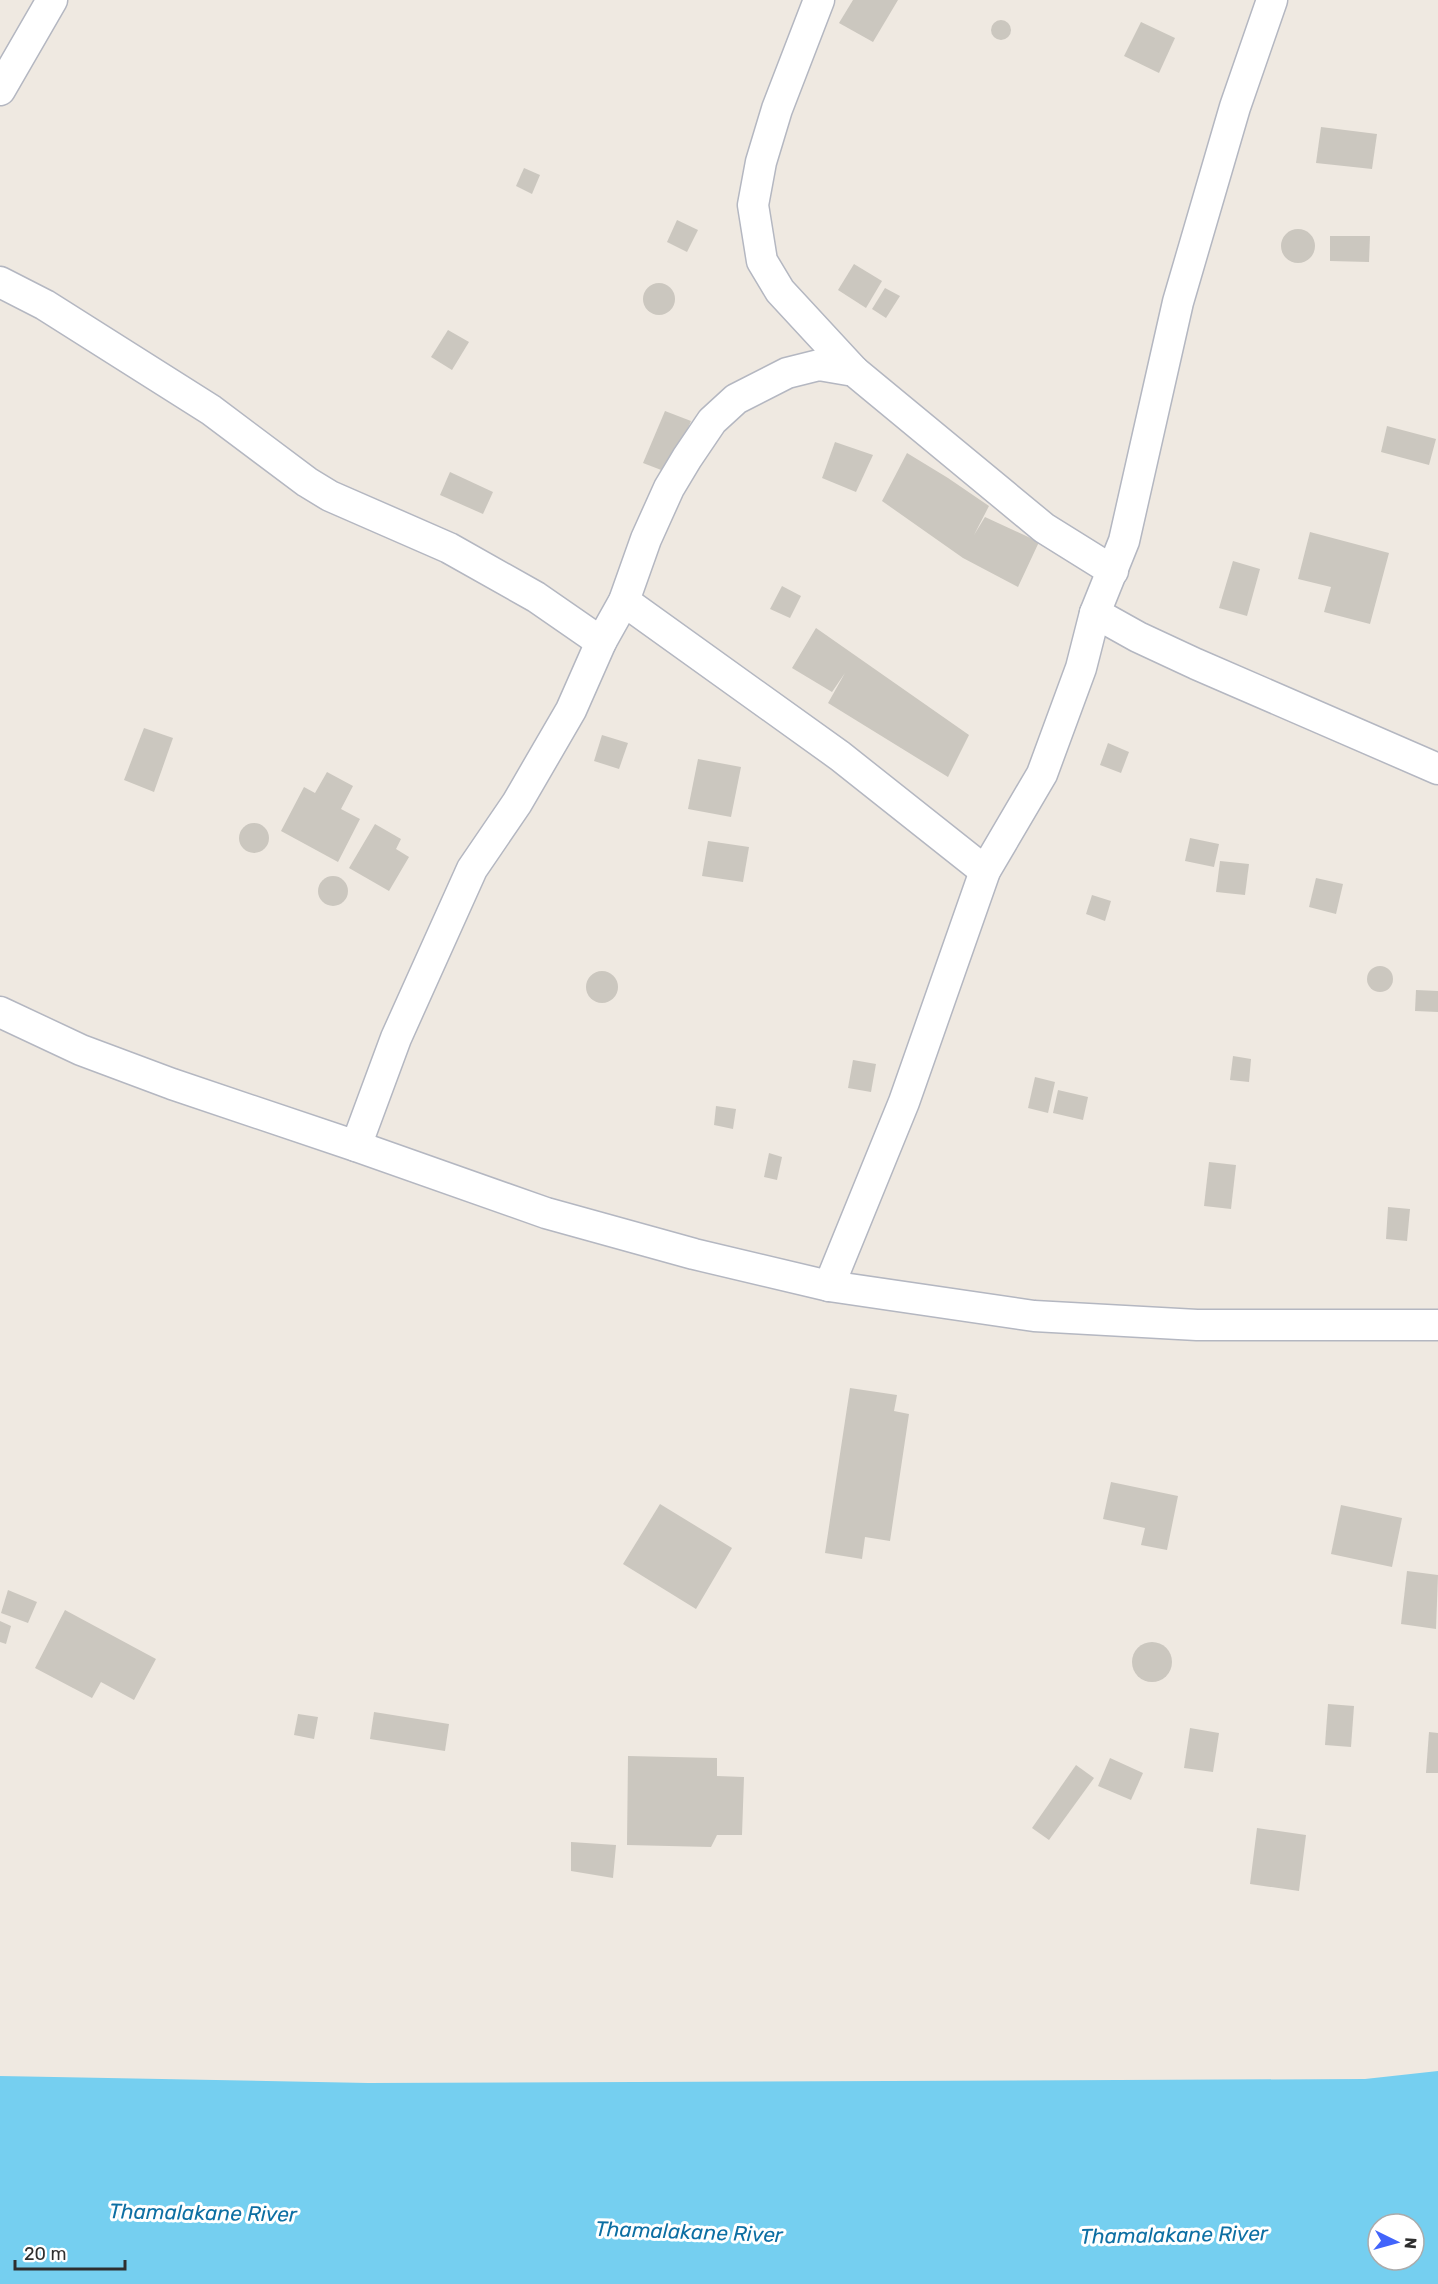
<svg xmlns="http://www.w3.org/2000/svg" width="1438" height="2284" viewBox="0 0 1438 2284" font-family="Rubik,sans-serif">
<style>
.water{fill:#75cff0;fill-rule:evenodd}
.building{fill:#cbc7bf}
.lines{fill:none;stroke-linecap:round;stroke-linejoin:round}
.street-casing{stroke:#b4b7c1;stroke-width:33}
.street{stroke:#fff;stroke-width:30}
.labels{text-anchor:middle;stroke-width:6;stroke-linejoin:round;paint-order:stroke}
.water-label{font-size:21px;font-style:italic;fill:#0d6fa3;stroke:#fff}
</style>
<rect width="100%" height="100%" fill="#efe9e1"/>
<!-- water -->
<path class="water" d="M1438 2071V2284H0V2076L368 2083 1365 2079ZM1378 2224H1414V2260H1378Z"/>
<!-- building -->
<g class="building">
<polygon points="853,0 898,0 873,42 839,23"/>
<circle cx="1001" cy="30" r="10"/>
<polygon points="1141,22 1175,38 1159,73 1124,56"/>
<polygon points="1321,127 1377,134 1372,169 1316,163"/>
<polygon points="524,168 540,175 532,194 516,186"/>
<polygon points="677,220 698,230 687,252 667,242"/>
<circle cx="1298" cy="246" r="17"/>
<polygon points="1330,236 1370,236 1369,262 1330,261"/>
<polygon points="854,264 882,281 866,308 838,290"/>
<circle cx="659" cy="299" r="16"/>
<polygon points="885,288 900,296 886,318 872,309"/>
<polygon points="448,330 469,342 452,370 431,357"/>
<polygon points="665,411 691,421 669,473 643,463"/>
<polygon points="1387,426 1436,439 1429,465 1381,452"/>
<polygon points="835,442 873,455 856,492 822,478"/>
<polygon points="907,453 948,478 989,506 974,535 985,517 1039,542 1018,587 963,558 882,501"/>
<polygon points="450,472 493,492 483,514 440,495"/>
<polygon points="1310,532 1389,553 1370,624 1324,612 1331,587 1298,579"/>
<polygon points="1233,561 1260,569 1247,616 1219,608"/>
<polygon points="782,586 801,596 790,618 770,609"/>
<polygon points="816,628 969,735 948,777 828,703 845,673 832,692 792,668"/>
<polygon points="144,728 173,738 154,792 124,780"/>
<polygon points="602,735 628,743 619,769 594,761"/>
<polygon points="1108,743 1129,752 1121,773 1100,765"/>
<polygon points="698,759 741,767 731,817 688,809"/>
<polygon points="327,772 353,786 341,809 360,819 338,862 281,831 304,787 315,793"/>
<circle cx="254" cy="838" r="15"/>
<polygon points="375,824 401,839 396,849 409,857 389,891 349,868"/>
<polygon points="1190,838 1219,844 1214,867 1185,861"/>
<polygon points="708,841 749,847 743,882 702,876"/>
<polygon points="1220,861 1249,864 1245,895 1216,892"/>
<circle cx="333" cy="891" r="15"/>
<polygon points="1316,878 1343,884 1336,914 1309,907"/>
<polygon points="1092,895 1111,901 1105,921 1086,914"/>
<circle cx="1380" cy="979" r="13"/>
<circle cx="602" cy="987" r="16"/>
<polygon points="1416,990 1438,991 1438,1012 1415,1011"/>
<polygon points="1233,1056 1251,1059 1249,1082 1230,1080"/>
<polygon points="853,1060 876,1064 871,1092 848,1088"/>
<polygon points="1035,1077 1055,1082 1048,1113 1028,1108"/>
<polygon points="1058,1090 1088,1097 1083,1120 1053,1113"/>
<polygon points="716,1106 736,1109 733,1129 714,1125"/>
<polygon points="769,1153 782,1157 777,1180 764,1177"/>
<polygon points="1209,1162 1236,1165 1231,1209 1204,1206"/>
<polygon points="1388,1207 1410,1209 1407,1241 1386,1239"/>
<polygon points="850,1388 897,1395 894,1411 909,1414 890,1541 865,1537 862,1559 825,1553"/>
<polygon points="1111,1482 1178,1496 1167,1550 1141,1545 1145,1528 1103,1519"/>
<polygon points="660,1504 732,1548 696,1609 623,1564"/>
<polygon points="1341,1505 1402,1518 1392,1567 1331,1554"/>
<polygon points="1407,1571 1438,1575 1436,1629 1401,1624"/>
<polygon points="8,1590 37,1602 28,1623 1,1613"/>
<polygon points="65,1610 156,1659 134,1700 101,1682 92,1698 35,1668"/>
<polygon points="0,1621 11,1626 6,1644 0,1642"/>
<circle cx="1152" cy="1662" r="20"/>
<polygon points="1328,1704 1354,1706 1351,1747 1325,1745"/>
<polygon points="374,1712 449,1724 445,1751 370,1739"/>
<polygon points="298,1714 318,1717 314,1739 294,1735"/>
<polygon points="1190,1728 1219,1733 1213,1772 1184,1768"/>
<polygon points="1429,1732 1438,1733 1438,1773 1426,1773"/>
<polygon points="628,1756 717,1758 717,1776 744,1777 742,1835 717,1835 711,1847 627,1845"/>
<polygon points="1110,1758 1143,1773 1131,1800 1098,1786"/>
<polygon points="1076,1765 1094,1778 1049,1840 1032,1828"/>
<polygon points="1257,1828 1306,1835 1299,1891 1250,1884"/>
<polygon points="571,1842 616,1845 613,1878 571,1871"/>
</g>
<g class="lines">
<defs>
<g id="street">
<polyline points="819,0 777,109 761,162 753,205 762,261 780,291 854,371"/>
<polyline points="0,90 52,0"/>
<polyline points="0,282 45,305 211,410 307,482 330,496 449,548 536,597 601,642"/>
<polyline points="624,601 840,756 985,871"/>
<polyline points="1095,613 1138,637 1196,664 1438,769"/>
<polyline points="0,1012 81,1050 172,1084 356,1146 546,1213 694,1254 829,1286 1034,1316 1197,1325 1438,1325"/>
<polyline points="356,1146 396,1038 472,869 517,803 571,710 601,642 624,601 646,539 669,488 687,458 712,421 736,399 787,373 819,365 854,371 1044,528 1113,571"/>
<polyline points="829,1286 904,1102 985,871 1042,774 1081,668 1095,613 1124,541 1178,302 1235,107 1272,0"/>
</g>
</defs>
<!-- street casing -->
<use href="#street" class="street-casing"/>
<!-- street -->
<use href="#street" class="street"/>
</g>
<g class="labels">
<!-- water labels -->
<g class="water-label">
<text transform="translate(203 2213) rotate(1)" y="7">Thamalakane River</text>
<text transform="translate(689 2232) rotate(2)" y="7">Thamalakane River</text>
<text transform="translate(1174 2235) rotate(-1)" y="7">Thamalakane River</text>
</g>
</g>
<!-- north arrow -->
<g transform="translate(1396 2242) rotate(95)"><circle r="28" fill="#ffffff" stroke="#ababab" stroke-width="1.5"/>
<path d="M0-4.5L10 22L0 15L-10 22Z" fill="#4264fb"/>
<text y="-9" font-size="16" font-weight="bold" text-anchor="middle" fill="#2e2e2e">N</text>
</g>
<!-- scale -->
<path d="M15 2260v9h110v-9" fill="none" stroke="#2e2e2e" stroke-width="3"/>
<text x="24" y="2260" font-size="18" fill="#2e2e2e" stroke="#ffffff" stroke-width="4.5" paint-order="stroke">20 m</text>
</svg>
